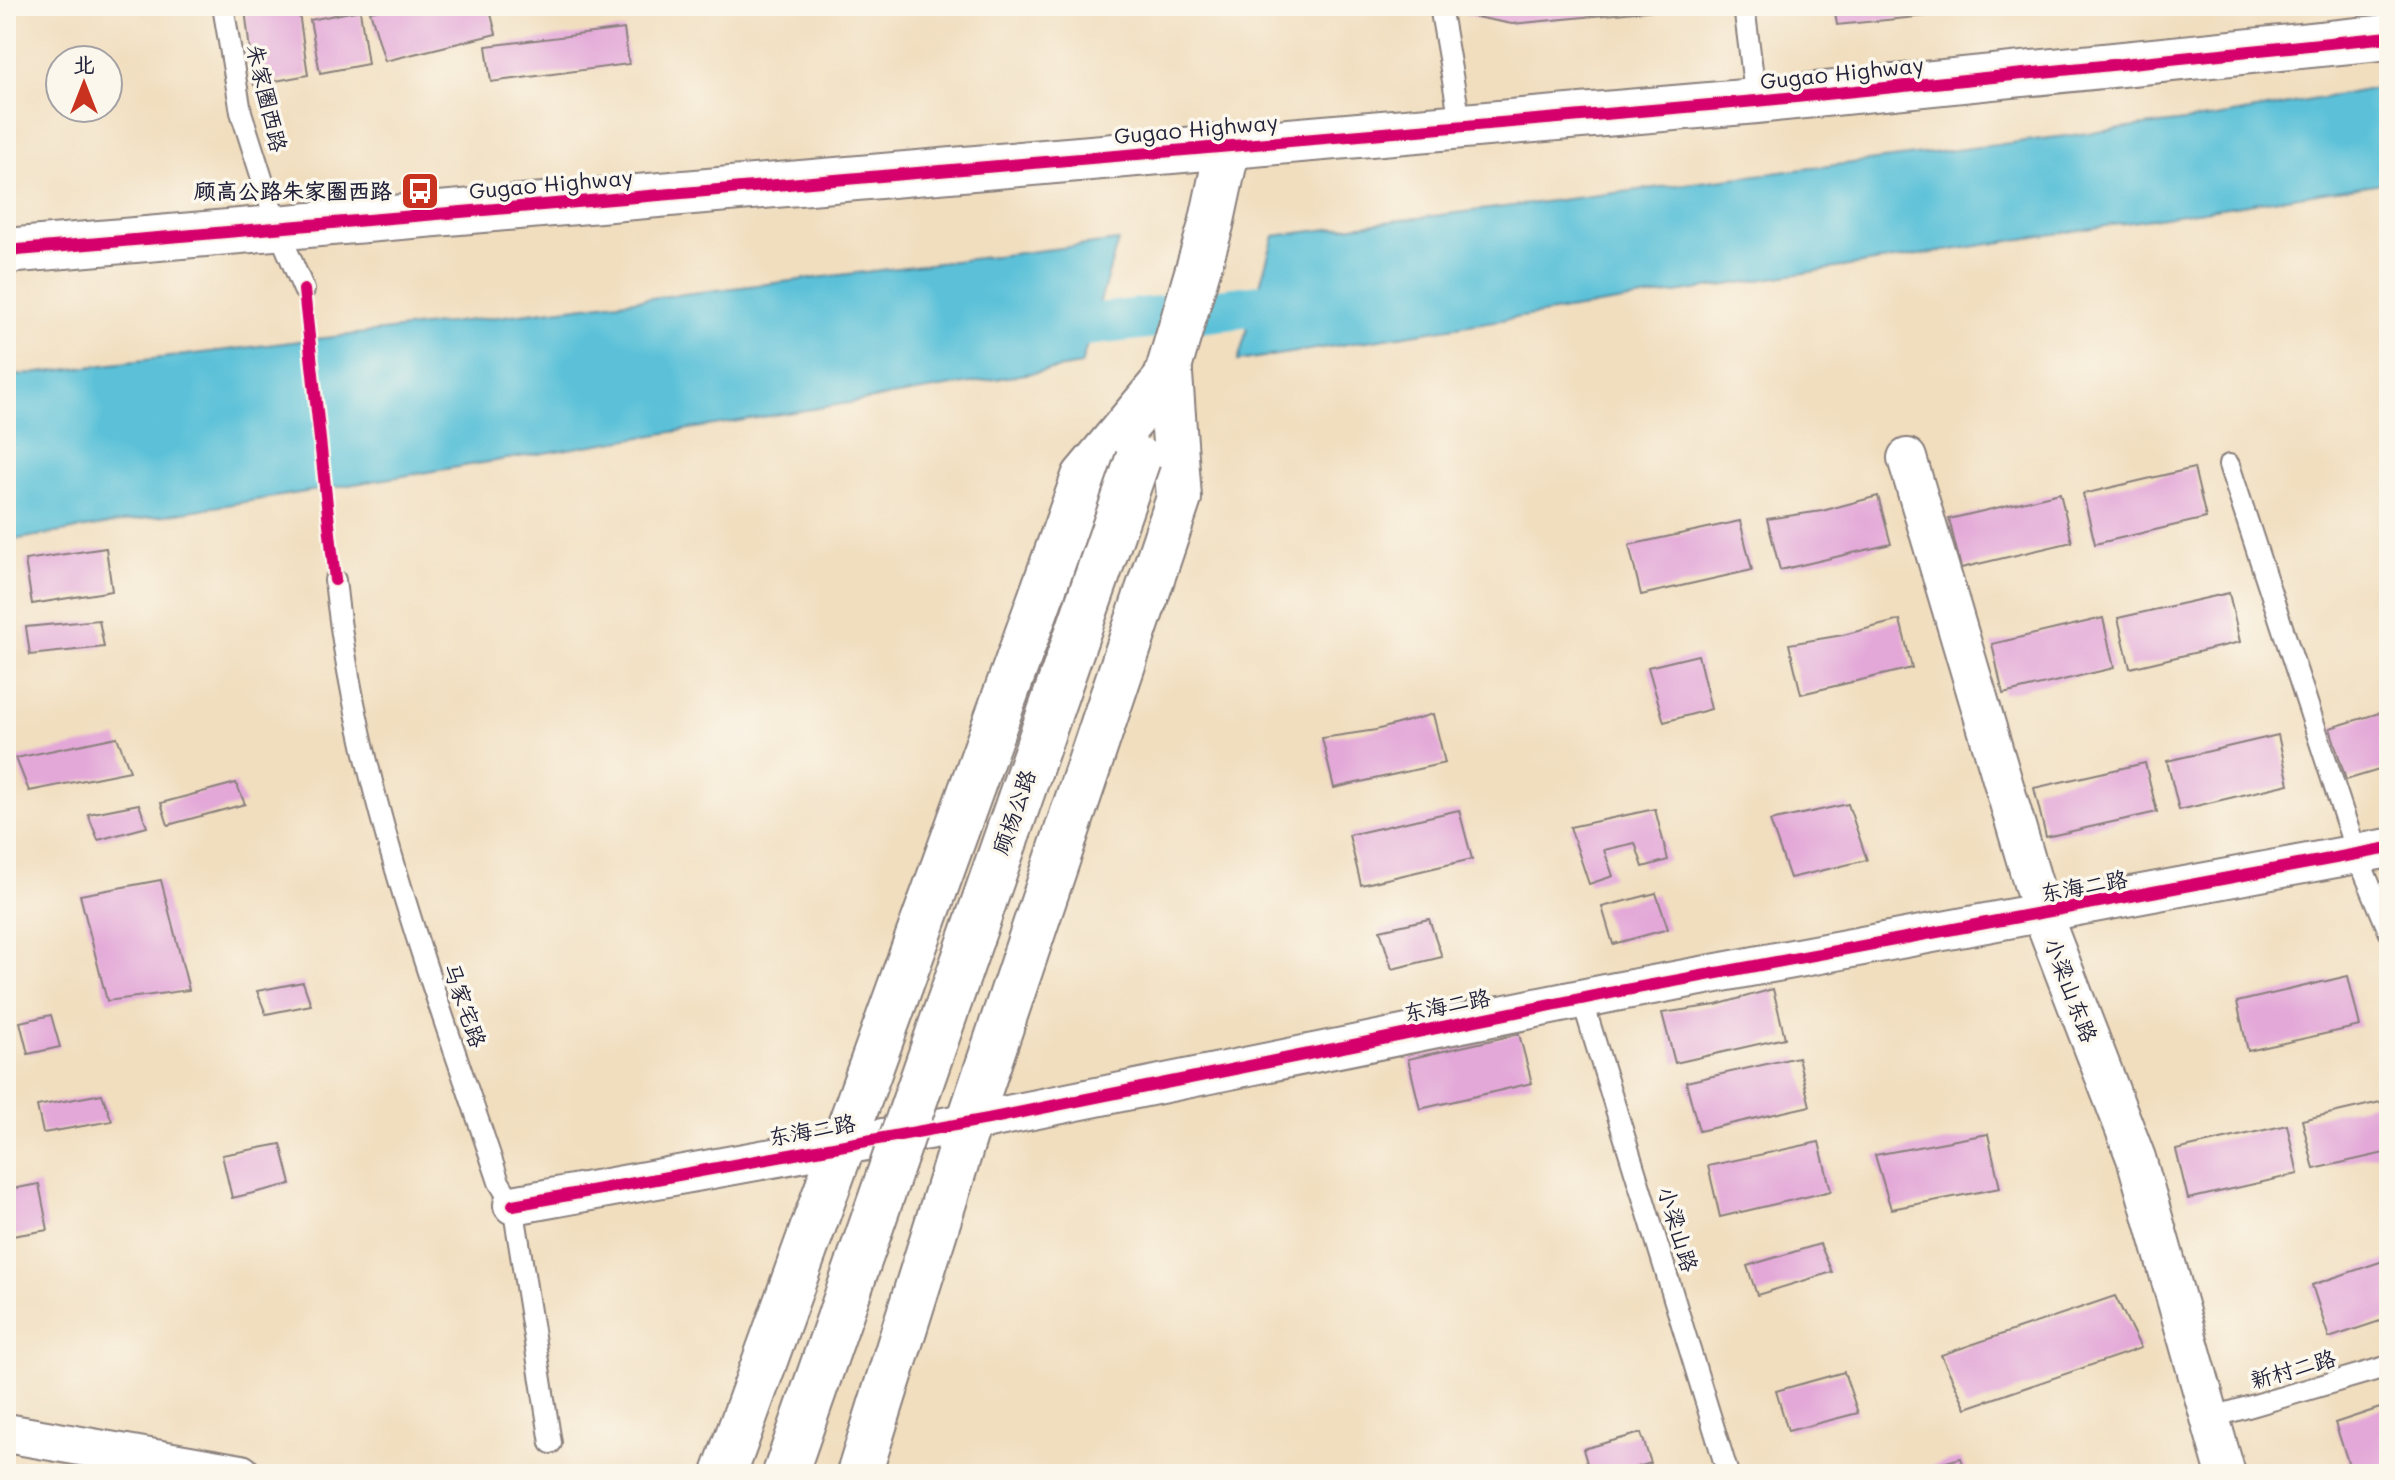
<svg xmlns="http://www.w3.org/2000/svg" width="2395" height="1480" viewBox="0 0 2395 1480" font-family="Mali,'LXGW WenKai TC',sans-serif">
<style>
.water{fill:#5bc1d8;stroke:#3e728a;stroke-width:2}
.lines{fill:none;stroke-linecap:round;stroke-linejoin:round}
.canal{stroke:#5bc1d8;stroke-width:42}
.building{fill:#e3a8d8}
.lane-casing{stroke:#8a807d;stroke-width:24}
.street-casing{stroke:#8a807d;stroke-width:42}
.secondary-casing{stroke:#8a807d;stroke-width:48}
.lane{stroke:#fff;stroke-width:20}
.street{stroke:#fff;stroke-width:38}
.secondary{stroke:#fff;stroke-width:44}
.secondary-bridge-casing{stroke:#8a807d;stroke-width:48;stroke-linecap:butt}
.secondary-bridge{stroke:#fff;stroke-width:44}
.cycleway-casing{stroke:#fbf7ec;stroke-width:17}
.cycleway{stroke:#d6006c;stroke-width:12}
.labels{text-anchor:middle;stroke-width:7;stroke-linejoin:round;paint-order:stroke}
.street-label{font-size:22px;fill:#22223b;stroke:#fbf7ec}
.poi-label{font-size:22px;font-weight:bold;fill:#22223b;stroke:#fbf7ec;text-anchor:end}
</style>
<rect width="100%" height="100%" fill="#fbf7ec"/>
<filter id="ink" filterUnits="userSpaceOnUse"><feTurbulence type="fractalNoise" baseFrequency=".0125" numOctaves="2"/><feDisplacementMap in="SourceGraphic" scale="16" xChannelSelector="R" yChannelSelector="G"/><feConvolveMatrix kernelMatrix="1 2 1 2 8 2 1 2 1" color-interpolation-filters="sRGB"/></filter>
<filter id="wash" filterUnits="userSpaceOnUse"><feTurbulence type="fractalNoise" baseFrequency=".006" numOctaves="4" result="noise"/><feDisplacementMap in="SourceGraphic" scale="32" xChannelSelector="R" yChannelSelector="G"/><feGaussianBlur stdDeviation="1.8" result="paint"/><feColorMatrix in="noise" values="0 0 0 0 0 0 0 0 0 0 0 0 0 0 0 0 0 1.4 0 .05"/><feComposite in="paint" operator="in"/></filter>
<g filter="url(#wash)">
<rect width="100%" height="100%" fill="#f1debf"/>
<!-- water -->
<g class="water">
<polygon points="2389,86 2389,182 1238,361 1274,236 2216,117"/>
<polygon points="1118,241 1081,365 6,541 6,377"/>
</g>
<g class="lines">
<!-- canal -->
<polyline class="canal" points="1036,331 1312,299"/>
</g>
<g id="blocks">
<!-- building -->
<g class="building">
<polygon points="270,6 298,6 308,75 254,85 245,9"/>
<polygon points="396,6 489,6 496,34 385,61 370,11"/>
<polygon points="1460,6 1676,6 1676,8 1512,24 1466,15"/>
<polygon points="1834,6 2006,6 2006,8 1837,25"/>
<polygon points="360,10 368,64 320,73 310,20"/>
<polygon points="624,29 629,64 491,82 486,46"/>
<polygon points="2194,468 2206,518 2095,544 2083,494"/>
<polygon points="2060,493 2072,542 1961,568 1949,519"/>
<polygon points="1878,496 1891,544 1780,570 1767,519 1822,511"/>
<polygon points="1740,521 1752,570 1641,595 1629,545"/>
<polygon points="106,548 112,591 32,604 25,560"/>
<polygon points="2229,593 2240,642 2130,668 2118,618"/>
<polygon points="2103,618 2114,668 2003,694 1992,644"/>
<polygon points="99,620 104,647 30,655 26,627"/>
<polygon points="1900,620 1912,668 1801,694 1789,644 1843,635"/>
<polygon points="1698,655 1711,709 1664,722 1648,667"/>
<polygon points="2389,710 2389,767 2346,780 2330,728"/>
<polygon points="1433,714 1445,763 1334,788 1322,738 1376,730"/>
<polygon points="2278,735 2289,784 2179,810 2167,761"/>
<polygon points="117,737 130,771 29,791 16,758"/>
<polygon points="2145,763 2157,812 2046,837 2034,788"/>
<polygon points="236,783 245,804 168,825 161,803"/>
<polygon points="139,804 147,827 98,840 88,814"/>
<polygon points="1848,804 1867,860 1790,878 1770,821"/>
<polygon points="1655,809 1668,860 1643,867 1635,843 1604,850 1613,876 1589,884 1570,827"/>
<polygon points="1459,810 1472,859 1361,885 1349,835"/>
<polygon points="161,880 189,990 107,1001 80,895"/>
<polygon points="1656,893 1668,929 1613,944 1602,907"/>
<polygon points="1429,919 1442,957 1392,969 1380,930"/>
<polygon points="2348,976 2360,1026 2248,1051 2237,1002"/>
<polygon points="303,982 311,1005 266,1014 257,991"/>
<polygon points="1773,989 1785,1038 1675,1063 1662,1013 1716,1005"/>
<polygon points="51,1015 60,1047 28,1054 20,1022"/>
<polygon points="1519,1034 1532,1083 1420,1109 1408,1059"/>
<polygon points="1798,1057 1810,1106 1699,1131 1686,1082"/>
<polygon points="102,1094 112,1121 43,1133 37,1106"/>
<polygon points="2389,1100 2389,1152 2314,1169 2302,1120"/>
<polygon points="2287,1125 2298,1174 2188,1199 2176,1150"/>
<polygon points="1988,1134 2000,1188 1891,1209 1875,1155"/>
<polygon points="1819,1142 1831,1191 1720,1217 1708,1166"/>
<polygon points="281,1144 291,1184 232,1198 222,1155"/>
<polygon points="39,1184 48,1230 6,1237 6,1190"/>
<polygon points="1820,1244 1832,1272 1757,1295 1747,1266"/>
<polygon points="2389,1259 2389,1318 2329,1338 2312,1285"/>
<polygon points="2115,1296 2141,1348 1966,1408 1941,1355"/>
<polygon points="1844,1372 1858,1413 1788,1431 1776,1391"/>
<polygon points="2389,1405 2389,1467 2369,1474 2352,1474 2335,1423"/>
<polygon points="1641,1433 1651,1463 1614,1474 1590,1474 1583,1449"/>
<polygon points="1961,1458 1967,1474 1905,1474 1905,1473"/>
</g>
</g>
</g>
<g filter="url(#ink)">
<use href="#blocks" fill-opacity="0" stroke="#8a807d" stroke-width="2"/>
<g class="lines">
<defs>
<g id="lane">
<polyline points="223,6 241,112 278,229 304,290"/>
<polyline points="1440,6 1461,127"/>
<polyline points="1744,6 1756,101"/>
<polyline points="2388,6 2389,14"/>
<polyline points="2229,465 2357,855 2389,931"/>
<path d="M335 580C357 789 433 984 499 1182L513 1205 551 1443"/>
<polyline points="1582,999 1728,1474"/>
<polyline points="2210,1418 2389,1366"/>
</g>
<g id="street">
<polyline points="1907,458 2042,914 2136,1158 2226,1474"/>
<polyline points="513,1205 988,1119 1615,992 2389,848"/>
<polyline points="6,1433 241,1474"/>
</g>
<g id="secondary">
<polyline points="6,251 1756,101 2389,37"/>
<polyline points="1159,402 1211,225 1228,146"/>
<polyline points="724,1474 1084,477 1170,374"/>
<polyline points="859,1474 969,1122 1179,498 1170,374"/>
</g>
</defs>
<!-- lane casing -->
<use href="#lane" class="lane-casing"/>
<!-- street casing -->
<use href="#street" class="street-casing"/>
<!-- secondary casing -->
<use href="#secondary" class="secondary-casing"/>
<!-- lane -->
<use href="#lane" class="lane"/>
<!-- street -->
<use href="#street" class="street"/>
<!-- secondary -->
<use href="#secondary" class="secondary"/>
<defs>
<polyline id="secondary-bridge" points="785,1474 1138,459"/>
</defs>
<!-- secondary-bridge casing -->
<use href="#secondary-bridge" class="secondary-bridge-casing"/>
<!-- secondary-bridge -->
<use href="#secondary-bridge" class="secondary-bridge"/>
<defs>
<g id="cycleway">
<polyline points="6,251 1756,101 2389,37"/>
<polyline points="304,290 335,580"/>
<polyline points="513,1205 988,1119 1615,992 2389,848"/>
</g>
</defs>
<!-- cycleway casing -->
<use href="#cycleway" class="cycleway-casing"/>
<!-- cycleway -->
<use href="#cycleway" class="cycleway"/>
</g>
</g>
<!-- icons -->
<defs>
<symbol id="bus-square" viewBox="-11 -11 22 22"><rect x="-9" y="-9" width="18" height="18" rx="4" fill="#c8321e" stroke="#fbf7ec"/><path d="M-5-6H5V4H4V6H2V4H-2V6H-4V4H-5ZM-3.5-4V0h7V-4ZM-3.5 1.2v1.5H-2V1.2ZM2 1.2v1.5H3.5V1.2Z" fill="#fff"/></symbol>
</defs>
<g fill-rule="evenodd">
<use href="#bus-square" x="398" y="169" width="44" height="44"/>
</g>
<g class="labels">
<!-- street labels -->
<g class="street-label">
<text transform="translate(1842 73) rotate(-6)" y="8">Gugao Highway</text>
<text transform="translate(267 98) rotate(77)" y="8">朱家圈西路</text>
<text transform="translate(1196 129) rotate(-5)" y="8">Gugao Highway</text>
<text transform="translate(551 184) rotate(-5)" y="8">Gugao Highway</text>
<text transform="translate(1014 812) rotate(-71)" y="8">顾杨公路</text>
<text transform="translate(2084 886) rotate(-10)" y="8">东海二路</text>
<text transform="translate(2071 990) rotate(69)" y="8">小梁山东路</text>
<text transform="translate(465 1005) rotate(71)" y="8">马家宅路</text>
<text transform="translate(1447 1005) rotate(-11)" y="8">东海二路</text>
<text transform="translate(812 1130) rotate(-10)" y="8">东海二路</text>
<text transform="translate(1678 1229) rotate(73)" y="8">小梁山路</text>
<text transform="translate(2293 1369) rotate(-16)" y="8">新村二路</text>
</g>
<!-- poi labels -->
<g class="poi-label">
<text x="392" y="199">顾高公路朱家圈西路</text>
</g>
</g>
<!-- margin -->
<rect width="2395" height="1480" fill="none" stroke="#fbf7ec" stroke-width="32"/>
<!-- north arrow -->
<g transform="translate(84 84)"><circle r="38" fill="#fbf7ec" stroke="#a4a2a5" stroke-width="2"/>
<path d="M0-6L14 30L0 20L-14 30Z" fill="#c8321e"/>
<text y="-12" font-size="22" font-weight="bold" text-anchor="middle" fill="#22223b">北</text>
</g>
</svg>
